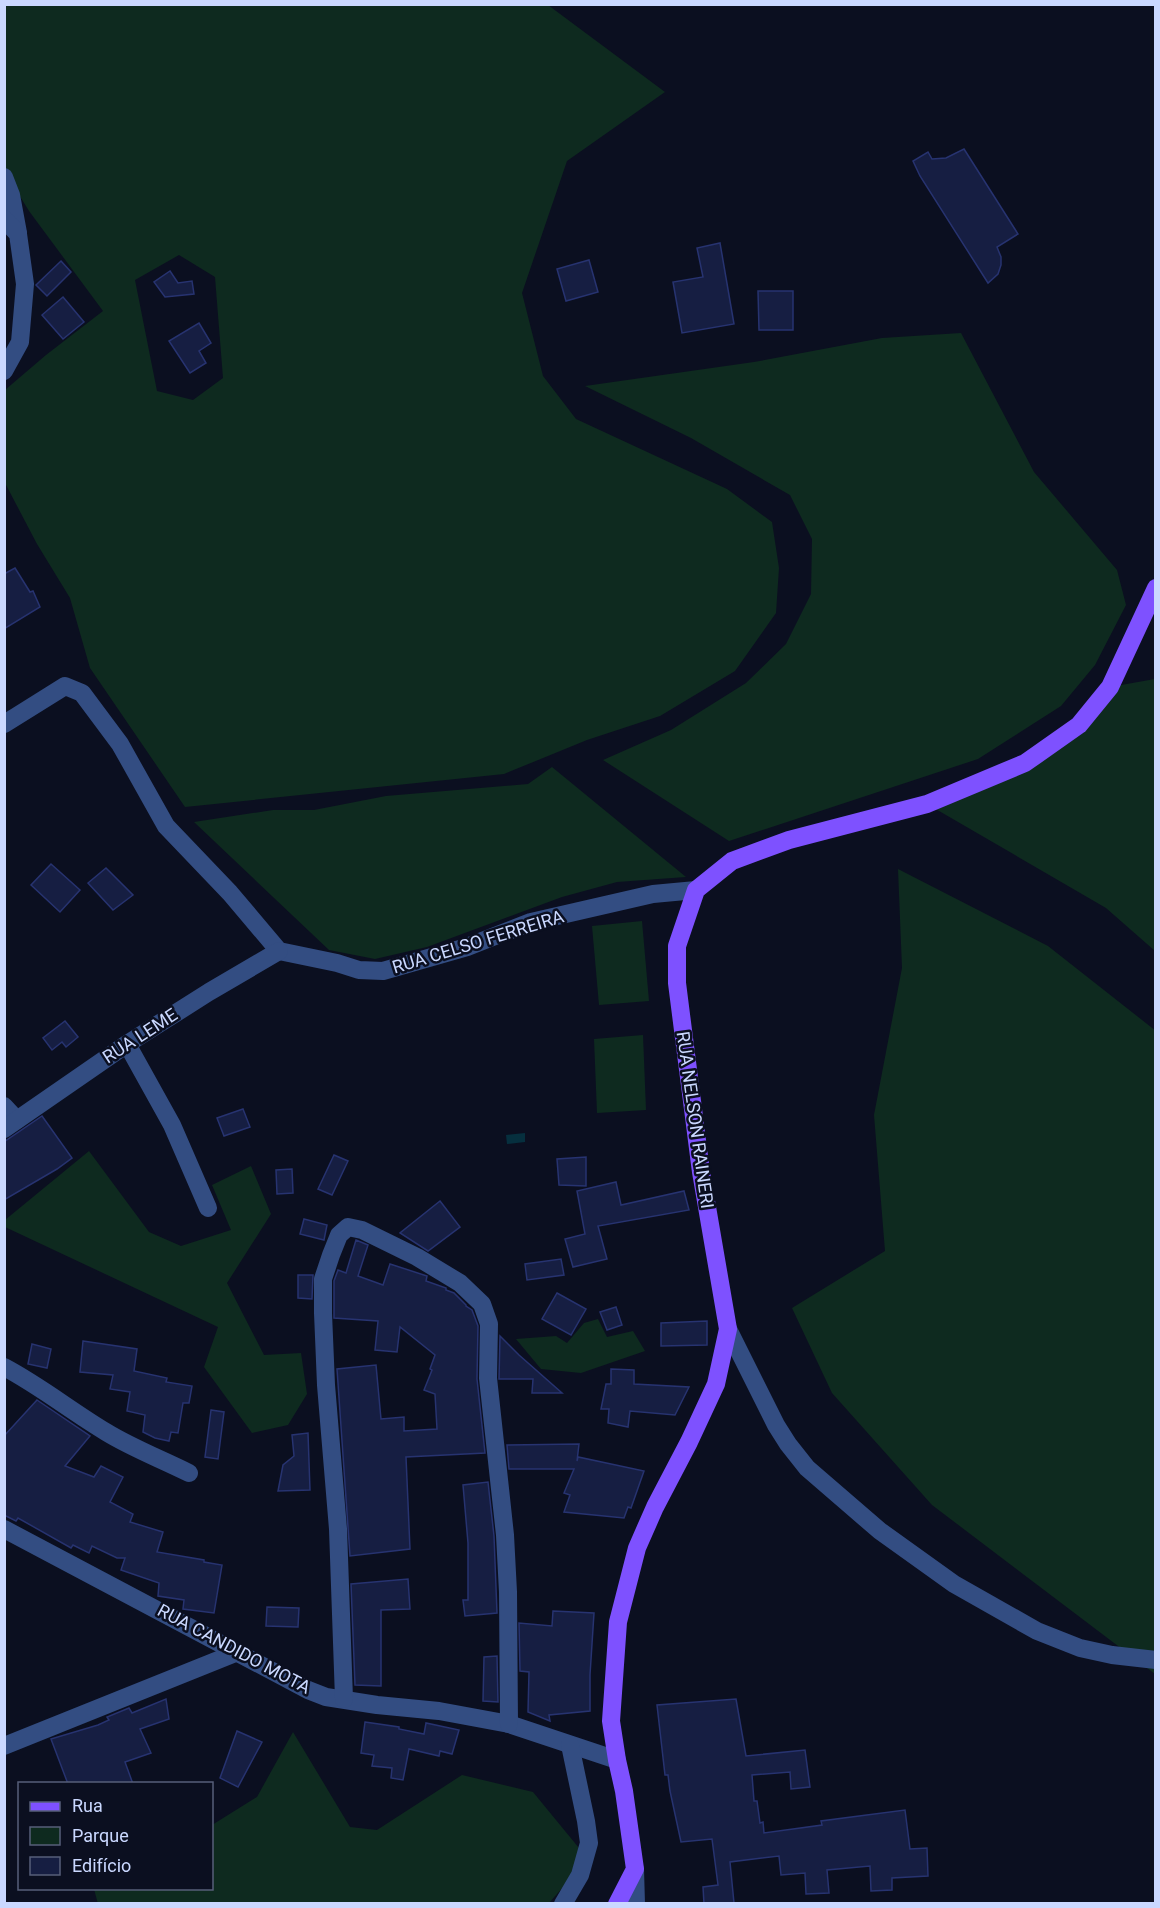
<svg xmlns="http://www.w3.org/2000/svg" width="1160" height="1908" viewBox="0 0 1160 1908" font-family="Roboto,sans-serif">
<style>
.green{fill:#0e2a1f;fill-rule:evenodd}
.water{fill:#062f3e}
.building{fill:#161e42;stroke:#273370;stroke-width:1.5}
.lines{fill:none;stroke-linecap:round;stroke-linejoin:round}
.minor{stroke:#334d82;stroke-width:18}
.major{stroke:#7e51ff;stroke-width:18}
.labels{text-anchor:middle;stroke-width:5;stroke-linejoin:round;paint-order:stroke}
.street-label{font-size:18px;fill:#cad8ff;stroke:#0b0f20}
</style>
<rect width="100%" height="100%" fill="#0b0f20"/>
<!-- green -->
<g class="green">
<path d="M4 5H548L665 92 567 161 522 293 543 376 576 419 727 489 772 522 779 568 776 613 735 671 660 716 587 740 504 774 185 807 90 668 70 598 37 544 5 483V390L46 355 103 311 29 211 5 172ZM179 255 215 277 223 378 193 400 157 391 135 280Z"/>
<polygon points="961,333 1034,472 1117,570 1126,605 1095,665 1061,706 978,759 729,841 603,760 671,730 746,683 786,644 811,594 812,539 790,495 691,438 585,386 754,362 882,338"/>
<polygon points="1155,679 1155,951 1106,908 927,804 1025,763 1110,687"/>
<polygon points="552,767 686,877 617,882 562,897 427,947 375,959 329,950 194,822 273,810 314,810 386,796 528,784"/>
<polygon points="898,869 1048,946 1156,1031 1155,1674 932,1505 832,1393 792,1308 885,1251 874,1115 902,968"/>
<polygon points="642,921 649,1001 599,1005 592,926"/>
<polygon points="643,1035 646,1110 597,1113 594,1039"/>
<polygon points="89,1151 149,1232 181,1246 231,1230 212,1185 251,1166 271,1214 227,1283 264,1355 301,1353 307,1394 288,1425 252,1433 204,1367 218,1327 5,1227 5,1220"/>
<polygon points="598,1319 607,1337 633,1331 645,1351 581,1373 541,1369 516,1339 556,1336 567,1343 584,1323"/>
<polygon points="293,1732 350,1827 377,1830 462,1775 533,1792 588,1859 549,1903 98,1904 94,1889 212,1888 212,1825 257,1797"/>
</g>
<!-- water -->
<polygon class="water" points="525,1133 525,1142 507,1144 506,1135"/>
<!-- building -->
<g class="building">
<polygon points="964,149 1018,234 997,247 1001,257 1001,265 998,274 988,283 920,176 913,161 928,152 932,159 946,158"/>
<polygon points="720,243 734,324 682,333 673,282 703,277 697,248"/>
<polygon points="589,260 598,292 566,301 557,269"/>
<polygon points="61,261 71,272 47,296 36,285"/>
<polygon points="170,271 178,283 192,281 194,294 165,297 154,282"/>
<polygon points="758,291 793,291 793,330 759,330"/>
<polygon points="63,297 84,322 63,339 42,315"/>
<polygon points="199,323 211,343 199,351 206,363 190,373 169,341"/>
<polygon points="15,568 30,592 33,591 40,607 4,629 4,574"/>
<polygon points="51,864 80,890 60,912 31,885"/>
<polygon points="106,868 133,895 113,910 88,883"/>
<polygon points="65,1021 78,1037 66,1047 62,1042 52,1050 43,1038"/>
<polygon points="243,1109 250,1127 224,1136 217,1118"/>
<polygon points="42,1116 72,1158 57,1169 4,1200 4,1142"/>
<polygon points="334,1155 348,1161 332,1195 318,1189"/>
<polygon points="586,1157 586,1186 559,1185 557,1159"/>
<polygon points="292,1169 293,1193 277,1194 276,1170"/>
<polygon points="616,1182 621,1205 684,1191 689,1210 598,1226 607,1259 573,1267 565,1239 585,1234 577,1191"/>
<polygon points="440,1201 460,1227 428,1251 400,1233"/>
<polygon points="304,1219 327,1225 324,1240 300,1234"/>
<polygon points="356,1240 368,1245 358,1276 383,1285 390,1264 427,1276 426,1281 446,1288 446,1290 454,1293 466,1305 466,1306 472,1310 478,1326 477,1379 485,1453 406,1457 410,1549 350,1556 337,1369 376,1365 381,1419 404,1417 404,1431 437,1429 435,1394 424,1390 432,1370 430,1369 435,1355 400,1327 397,1352 375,1350 378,1321 334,1318 334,1281 338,1270 346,1273"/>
<polygon points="561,1259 564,1275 527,1280 525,1264"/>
<polygon points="298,1275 313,1275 312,1299 298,1298"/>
<polygon points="557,1293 586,1309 571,1335 542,1319"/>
<polygon points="616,1307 622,1325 607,1330 600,1312"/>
<polygon points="707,1321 707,1345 661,1346 661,1323"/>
<polygon points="500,1336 519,1355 562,1393 532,1393 533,1379 499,1379"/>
<polygon points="83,1341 137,1349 134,1371 167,1378 166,1382 192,1386 189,1403 183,1403 178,1433 171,1432 169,1441 155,1438 143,1432 145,1415 127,1411 130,1392 110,1389 113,1375 80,1372"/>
<polygon points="32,1344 51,1349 47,1368 28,1364"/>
<polygon points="611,1369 634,1370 634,1384 689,1387 675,1415 630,1411 628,1427 608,1423 609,1409 601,1409 606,1384 611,1384"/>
<polygon points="37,1400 90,1436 65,1466 94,1477 101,1466 123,1477 110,1502 133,1514 130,1522 163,1532 157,1552 204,1560 204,1562 222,1565 214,1613 183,1609 184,1600 158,1596 159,1583 121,1570 125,1558 117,1558 92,1546 89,1553 73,1545 71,1548 18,1518 16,1521 4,1515 4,1436"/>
<polygon points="211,1410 224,1412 218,1459 205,1457"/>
<polygon points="308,1433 310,1490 278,1491 283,1465 294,1456 292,1435"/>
<polygon points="579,1444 577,1461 578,1457 644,1471 631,1508 628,1507 624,1518 564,1512 570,1495 564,1493 574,1469 509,1469 507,1445"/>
<polygon points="488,1482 494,1536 497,1613 465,1616 463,1600 468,1600 468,1543 463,1485"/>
<polygon points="408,1579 410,1609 381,1610 381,1686 355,1685 351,1584"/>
<polygon points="267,1607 299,1608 298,1627 266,1626"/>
<polygon points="553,1611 594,1613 590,1675 590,1711 549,1715 550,1721 528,1712 529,1672 520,1671 519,1623 552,1626"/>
<polygon points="497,1656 498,1702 483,1701 484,1657"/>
<polygon points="166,1699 169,1719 140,1729 151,1753 125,1762 133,1784 68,1784 51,1739 98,1725 109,1720 107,1717 129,1708 132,1713"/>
<polygon points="736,1699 746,1756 805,1750 810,1787 791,1789 790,1772 752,1775 754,1801 757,1801 760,1823 763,1822 764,1833 822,1825 821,1821 905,1810 910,1849 927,1848 928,1876 892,1878 892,1890 871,1891 870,1866 827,1870 829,1893 806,1894 805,1873 781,1875 779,1856 730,1862 734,1903 704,1904 703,1887 718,1885 712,1839 681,1842 670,1791 668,1775 665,1775 657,1705"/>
<polygon points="365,1722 399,1727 399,1729 424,1734 426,1723 459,1730 452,1754 440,1751 439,1756 409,1749 403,1780 391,1778 392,1768 372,1766 374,1755 361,1753"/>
<polygon points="237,1731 262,1742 238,1787 220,1778"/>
</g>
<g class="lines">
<!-- minor -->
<g class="minor">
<polyline points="4,177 11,195 18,233"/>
<polyline points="4,219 18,234 25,284 20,342 4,371"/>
<polyline points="4,724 65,686 82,693 120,744 166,826 230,893 279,951 337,963 359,970 383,971 467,947 531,922 653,894 696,890"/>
<polyline points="127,1044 172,1125 208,1208"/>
<polyline points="4,1106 17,1120"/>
<polyline points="4,1129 127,1044 209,992 279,951"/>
<polyline points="728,1329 776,1425 788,1444 807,1468 880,1531 954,1584 1037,1631 1080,1648 1112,1655 1156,1660"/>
<path d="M4 1367C40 1386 71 1411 106 1432 132 1448 161 1459 189 1473"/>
<polyline points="4,1529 308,1690 326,1697 377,1705 439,1711 509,1724 617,1760"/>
<polyline points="344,1699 338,1529 326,1385 323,1313 323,1279 331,1255 339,1235 348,1227 362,1230 417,1257 460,1283 482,1304 489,1324 488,1378 505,1535 508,1592 509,1724"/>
<polyline points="4,1746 238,1652"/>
<polyline points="635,1869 636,1904"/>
<polyline points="563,1904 580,1875 589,1843 586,1821 570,1745"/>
</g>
<!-- major -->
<polyline class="major" points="617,1904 635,1869 624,1791 617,1760 611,1721 618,1622 637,1548 655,1507 689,1442 716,1384 728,1329 701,1172 677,983 677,946 696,890 732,861 789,840 927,804 1025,763 1079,725 1110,687 1156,588"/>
</g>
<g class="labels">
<!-- street labels -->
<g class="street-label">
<text transform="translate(478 942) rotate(-17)" y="6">RUA CELSO FERREIRA</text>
<text transform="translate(140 1036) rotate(-33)" y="6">RUA LEME</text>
<text transform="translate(695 1120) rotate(82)" y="6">RUA NELSON RAINERI</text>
<text transform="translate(234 1649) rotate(28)" y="6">RUA CANDIDO MOTA</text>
</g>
</g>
<!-- border -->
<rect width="1160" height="1908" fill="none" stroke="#cad8ff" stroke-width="12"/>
<!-- legend -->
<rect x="18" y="1782" width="195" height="108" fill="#0b0f20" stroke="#575f79" stroke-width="1.5"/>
<rect x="30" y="1802" width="30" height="9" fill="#7e51ff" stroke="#575f79" stroke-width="1.5"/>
<text x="72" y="1812" font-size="18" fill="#cad8ff">Rua</text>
<rect x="30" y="1827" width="30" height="18" fill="#0e2a1f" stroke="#575f79" stroke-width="1.5"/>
<text x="72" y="1842" font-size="18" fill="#cad8ff">Parque</text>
<rect x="30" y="1857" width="30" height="18" fill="#161e42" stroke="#575f79" stroke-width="1.5"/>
<text x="72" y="1872" font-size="18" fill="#cad8ff">Edifício</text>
</svg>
